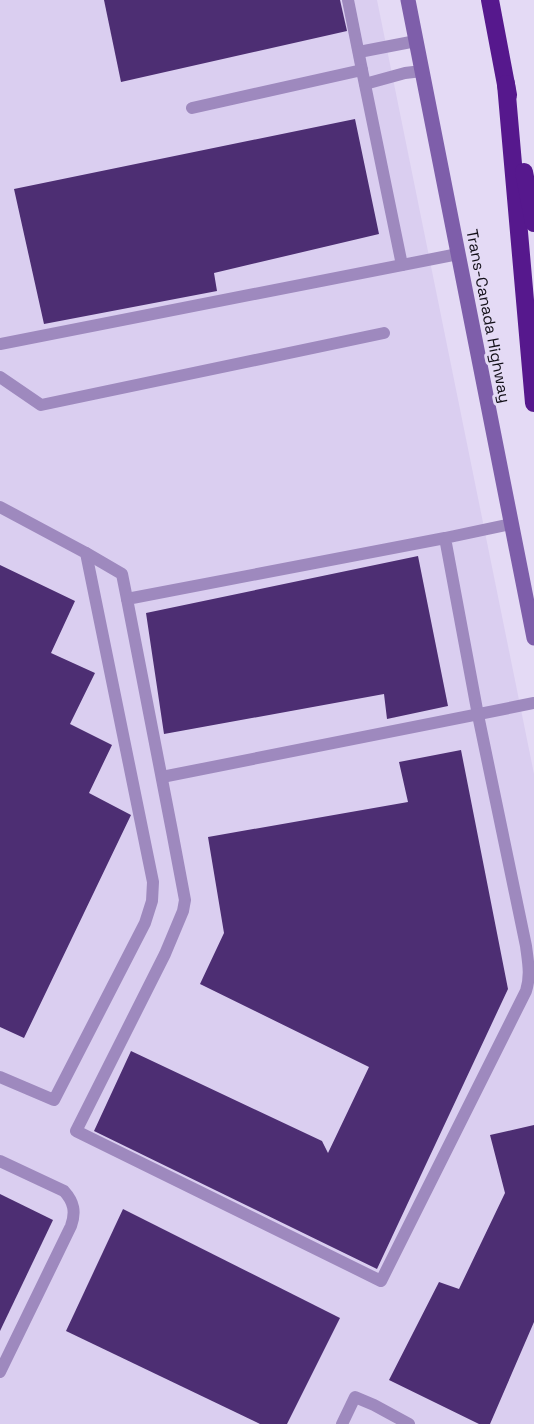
<svg xmlns="http://www.w3.org/2000/svg" width="534" height="1424" viewBox="0 0 534 1424" font-family="'Space Grotesk',sans-serif">
<style>
.built{fill:#dacef0}
.building{fill:#4d2e73}
.lines{fill:none;stroke-linecap:round;stroke-linejoin:round}
.lane{stroke:#9e89be;stroke-width:12}
.secondary{stroke:#7e5eaa;stroke-width:15}
.highway{stroke:#56188d;stroke-width:18}
.labels{text-anchor:middle;stroke-width:6;stroke-linejoin:round;paint-order:stroke}
.street-label{font-size:16px;fill:#131019;stroke:#e4daf5}
</style>
<rect width="100%" height="100%" fill="#e4daf5"/>
<!-- built -->
<polygon class="built" points="0,0 377,0 534,774 534,1424 0,1424"/>
<!-- building -->
<g class="building">
<polygon points="104,0 340,0 347,31 121,82"/>
<polygon points="355,119 379,234 214,273 217,291 44,324 14,189"/>
<polygon points="418,556 448,706 387,719 384,694 164,734 146,613"/>
<polygon points="0,565 75,601 51,653 95,673 70,724 112,745 89,793 131,815 24,1038 0,1027"/>
<polygon points="461,750 508,989 377,1269 94,1131 131,1051 322,1141 328,1153 369,1067 200,984 224,933 208,837 408,802 399,762"/>
<polygon points="534,1125 534,1322 490,1424 479,1424 389,1380 439,1282 459,1289 505,1193 490,1135"/>
<polygon points="0,1194 53,1220 0,1331"/>
<polygon points="123,1209 340,1318 287,1424 260,1424 66,1331"/>
</g>
<g class="lines">
<!-- lane -->
<g class="lane">
<polyline points="348,0 362,70"/>
<polyline points="359,52 416,41"/>
<polyline points="365,84 405,73 422,71"/>
<polyline points="192,108 362,70 402,265"/>
<polyline points="0,344 458,254"/>
<polyline points="0,377 41,405 384,333"/>
<polyline points="0,507 86,553 153,882 152,901 145,923 54,1100 0,1077"/>
<path d="M445 538 127 599 172 831 185 900 183 911 165 954 76 1131 381 1281 526 991C531 975 528 962 526 946L478 715 445 538 511 524"/>
<polyline points="86,553 122,574 127,599"/>
<polyline points="162,777 534,703"/>
<path d="M0 1161 64 1191C74 1202 76 1212 71 1226L0 1372"/>
<polyline points="342,1424 355,1397 374,1405 409,1424"/>
</g>
<!-- secondary -->
<polyline class="secondary" points="408,0 534,638"/>
<!-- highway -->
<g class="highway">
<polyline points="490,0 508,95"/>
<polyline points="506,84 534,403"/>
<polyline points="524,172 534,223"/>
</g>
</g>
<g class="labels">
<!-- street labels -->
<g class="street-label">
<text transform="translate(489 316) rotate(79)" y="6">Trans-Canada Highway</text>
</g>
</g>
</svg>
